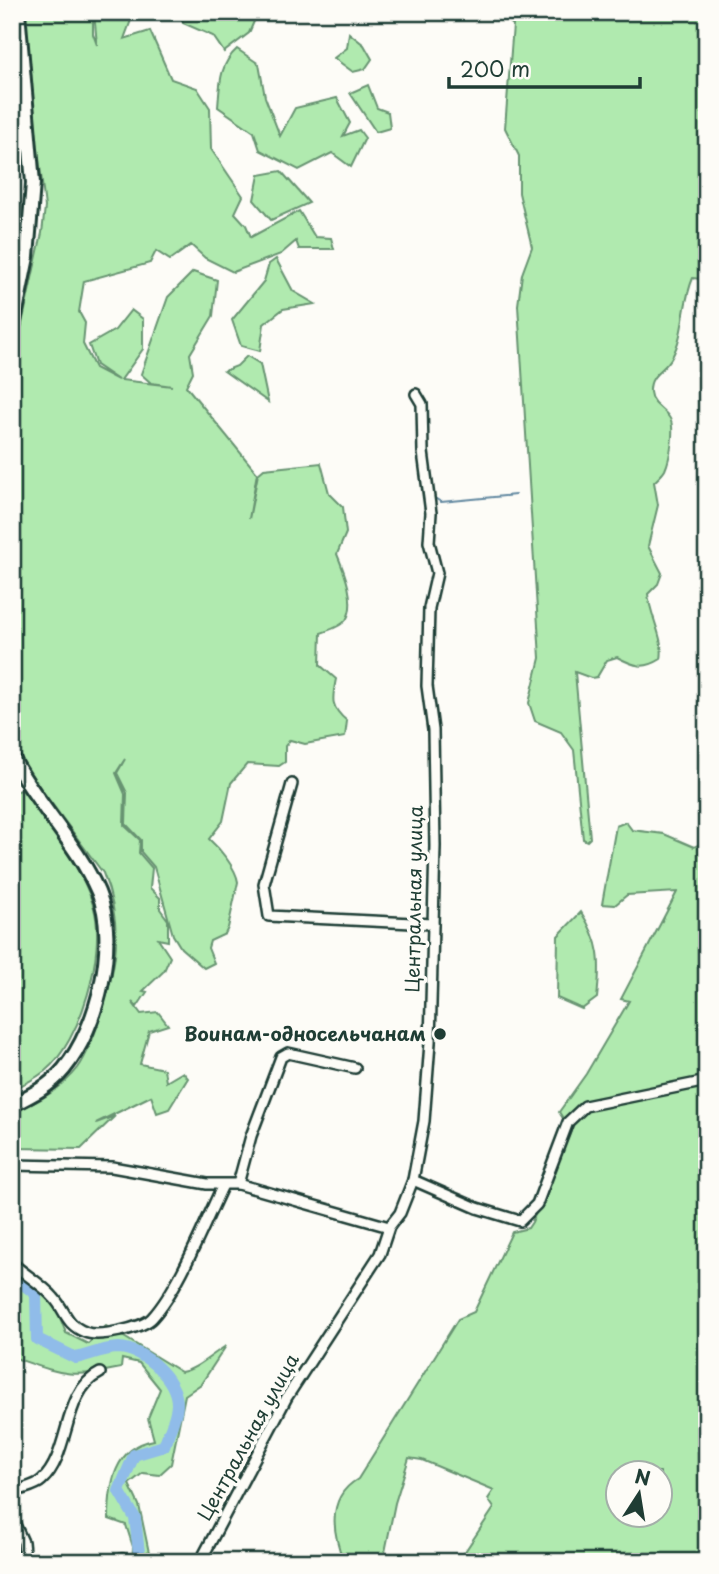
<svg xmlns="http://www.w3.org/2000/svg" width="719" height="1574" viewBox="0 0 719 1574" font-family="'Playpen Sans',sans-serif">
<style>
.green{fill:#b0eaaf;stroke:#689472;stroke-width:2;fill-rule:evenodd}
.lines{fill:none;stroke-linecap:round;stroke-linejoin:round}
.stream{stroke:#6389a1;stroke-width:2}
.river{stroke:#90bce9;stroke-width:12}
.minor-casing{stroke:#1f3d34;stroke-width:14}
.major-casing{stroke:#1f3d34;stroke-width:18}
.minor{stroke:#fdfcf7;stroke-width:9}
.major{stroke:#fdfcf7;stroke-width:12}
.poi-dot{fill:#1f3d34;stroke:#fdfcf7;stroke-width:2.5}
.labels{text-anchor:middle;stroke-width:7;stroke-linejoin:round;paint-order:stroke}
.street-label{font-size:19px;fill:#1f3d34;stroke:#fdfcf7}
.poi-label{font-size:19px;font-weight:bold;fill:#1f3d34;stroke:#fdfcf7;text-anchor:end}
</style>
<rect width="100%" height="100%" fill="#fdfcf7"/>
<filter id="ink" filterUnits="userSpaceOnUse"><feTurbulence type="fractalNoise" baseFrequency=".0143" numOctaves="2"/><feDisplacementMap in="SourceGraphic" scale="14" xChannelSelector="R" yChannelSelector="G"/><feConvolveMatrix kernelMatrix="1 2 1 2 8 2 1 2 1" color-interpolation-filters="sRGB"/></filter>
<g filter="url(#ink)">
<!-- green -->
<g class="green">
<path d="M21 12H93V34L97 45 94 12H134L124 39 150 31 171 79 197 88 210 108 211 149 243 196 235 213 246 225 251 237 299 211 315 237 331 238 334 249H299L296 241 281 254 233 272 205 258 191 245 170 260 156 251 150 263 84 281 79 312 85 323 83 344 95 368 118 380 96 365 89 345 115 330 131 310 143 319V349L121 380 172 386 151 383 141 374 168 297 193 272 217 280 213 316 190 354 193 372 186 386 257 473 249 519 258 474 264 469 321 463 329 493 343 507 346 533 337 554C344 571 357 603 346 620 341 627 329 630 321 633L320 665 336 679C332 699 330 707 347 721L345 737 305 744 290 740 285 746V762L279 766 247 764 231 783 223 821 209 839C220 849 236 868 238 882L228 928 225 934 210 941 208 948 214 963 204 968 181 948 173 935 154 867 141 852V840L126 824 127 793 117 773 125 759 116 773 125 794 124 825 140 840 139 853 152 868 150 888 160 898V909L168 920V941L158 939 170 957 164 971 143 991 147 992 137 1007 132 1002 141 1014 158 1012 168 1025 149 1031 140 1064 164 1069 166 1082 183 1072 188 1078 169 1109 157 1113 151 1096 96 1123 115 1116 81 1149 12 1148V1113C37 1103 61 1090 78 1068 95 1044 116 971 116 941 116 918 112 895 103 873L27 770 12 738V369L42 233 45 207Z"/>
<polygon points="180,12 258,12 249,33 224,52 213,36 183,23"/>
<path d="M504 12H707V285L701 279 693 278C682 303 685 333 672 357 665 371 649 373 650 392 651 404 663 408 669 417 676 426 670 459 665 470 663 474 657 479 654 482L658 505 648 546 662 573 658 584 648 594C650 616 665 640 661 659 644 670 634 666 617 657L607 660 597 677 591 678 575 672 590 838 587 841 583 839 574 750 561 732 535 721 529 703 540 658 518 305 522 274 532 247 519 193V156L505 128 513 25 505 18Z"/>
<polygon points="349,33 364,45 372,59 365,69 353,72 334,58 347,48"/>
<path d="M237 49 259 64 265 97 280 136 295 108 337 98 350 123 343 136 359 130 365 138 351 167 332 153 299 170 260 150 254 132 218 107C220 85 219 65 237 49Z"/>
<polygon points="368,85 377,108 388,112 390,128 376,132 350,93"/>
<polygon points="18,163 19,206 12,245 12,167"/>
<polygon points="281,171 309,203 271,220 254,200 259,175"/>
<polygon points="276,259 293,291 315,304 283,309 264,324 260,351 241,346 232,320 264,281 269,264"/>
<polygon points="247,356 260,364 268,402 224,371 237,366"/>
<path d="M22 790C48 825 82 865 94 908 106 952 81 1042 45 1071 36 1078 23 1085 12 1089V792Z"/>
<path d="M626 822 632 830 664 834 694 847 707 841V1562H458L494 1508 488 1499 494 1490 422 1460 409 1458 395 1503 383 1562H344C332 1532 327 1497 358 1479L458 1319 474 1312 512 1232 528 1228 532 1222 571 1131 559 1112 586 1074 629 1001 621 999 677 892 627 895 615 905 602 904 616 826ZM618 1472H660V1514H618Z"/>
<path d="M581 912C601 943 601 962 597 998L582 1009 557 998 558 936Z"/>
<path d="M12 1268 54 1302 66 1333 88 1344 106 1326 181 1372C196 1370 212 1354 226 1346L201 1384 185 1395 171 1464 159 1475 143 1473 129 1484 139 1505 151 1562H132L133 1547 126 1525 109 1519C109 1485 114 1447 154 1440L148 1418 160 1389 139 1363 122 1359 121 1368C68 1379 62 1374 12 1357Z"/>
</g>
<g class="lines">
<!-- stream -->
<polyline class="stream" points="433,497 441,502 515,495"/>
<!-- river -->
<path class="river" d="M12 1276 36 1294 37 1339 76 1358C89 1355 105 1348 119 1348 144 1349 177 1379 177 1404 177 1417 168 1433 164 1446L134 1455 119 1491 135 1518 140 1562"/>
<defs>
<g id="minor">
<polyline points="292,784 264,884 269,916 433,924"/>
<polyline points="12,1165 112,1167 207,1184 238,1184 389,1227"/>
<polyline points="413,1180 477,1208 520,1221 537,1204 568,1122 585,1106 707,1081"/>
<polyline points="238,1184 251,1136 281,1057 288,1053 355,1068"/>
<path d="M12 1263C25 1275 42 1284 54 1298 66 1311 65 1324 85 1332 98 1338 143 1328 152 1318 180 1287 204 1224 223 1185"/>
<path d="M12 1493C21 1488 35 1487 42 1480 71 1454 62 1391 100 1373"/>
<polyline points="12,1518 23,1542 25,1562"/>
<polyline points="121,1562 122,1559"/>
<polyline points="200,1562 287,1397 380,1254 389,1227 400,1213 413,1180 424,1121 430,1043 435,846 433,730 427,686 429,608 437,573 429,542 431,513 423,452 422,404 416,394"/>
</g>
<g id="major">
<polyline points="12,331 27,257 33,183 18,12"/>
<path d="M12 757C36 804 77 843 98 892 119 941 98 1028 64 1069 50 1086 32 1095 12 1105"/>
</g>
</defs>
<!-- minor casing -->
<use href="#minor" class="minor-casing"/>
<!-- major casing -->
<use href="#major" class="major-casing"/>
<!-- minor -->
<use href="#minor" class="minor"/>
<!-- major -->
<use href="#major" class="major"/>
</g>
</g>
<!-- markers -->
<circle class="poi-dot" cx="440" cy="1034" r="7"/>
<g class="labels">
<!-- street labels -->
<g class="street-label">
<text transform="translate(414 899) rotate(-89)" y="7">Центральная улица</text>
<text transform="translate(248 1437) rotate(-61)" y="7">Центральная улица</text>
</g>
<!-- poi labels -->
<g class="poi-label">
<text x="426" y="1041">Воинам-односельчанам</text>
</g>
</g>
<!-- margin -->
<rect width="719" height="1574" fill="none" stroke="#fdfcf7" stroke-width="42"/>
<rect x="21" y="21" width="677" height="1532" fill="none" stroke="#1f3d34" stroke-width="2.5" filter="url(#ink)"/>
<!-- north arrow -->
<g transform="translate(639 1494) rotate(12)"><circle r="33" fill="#fdfcf7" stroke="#a4b0a9" stroke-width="2"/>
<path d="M0-5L12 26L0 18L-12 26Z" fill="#1f3d34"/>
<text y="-10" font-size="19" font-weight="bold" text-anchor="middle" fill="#1f3d34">N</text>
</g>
<!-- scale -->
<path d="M449 77v10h191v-10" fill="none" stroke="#1f3d34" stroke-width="3.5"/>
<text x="460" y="77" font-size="21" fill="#1f3d34" stroke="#fdfcf7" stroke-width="5" paint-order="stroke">200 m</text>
</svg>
